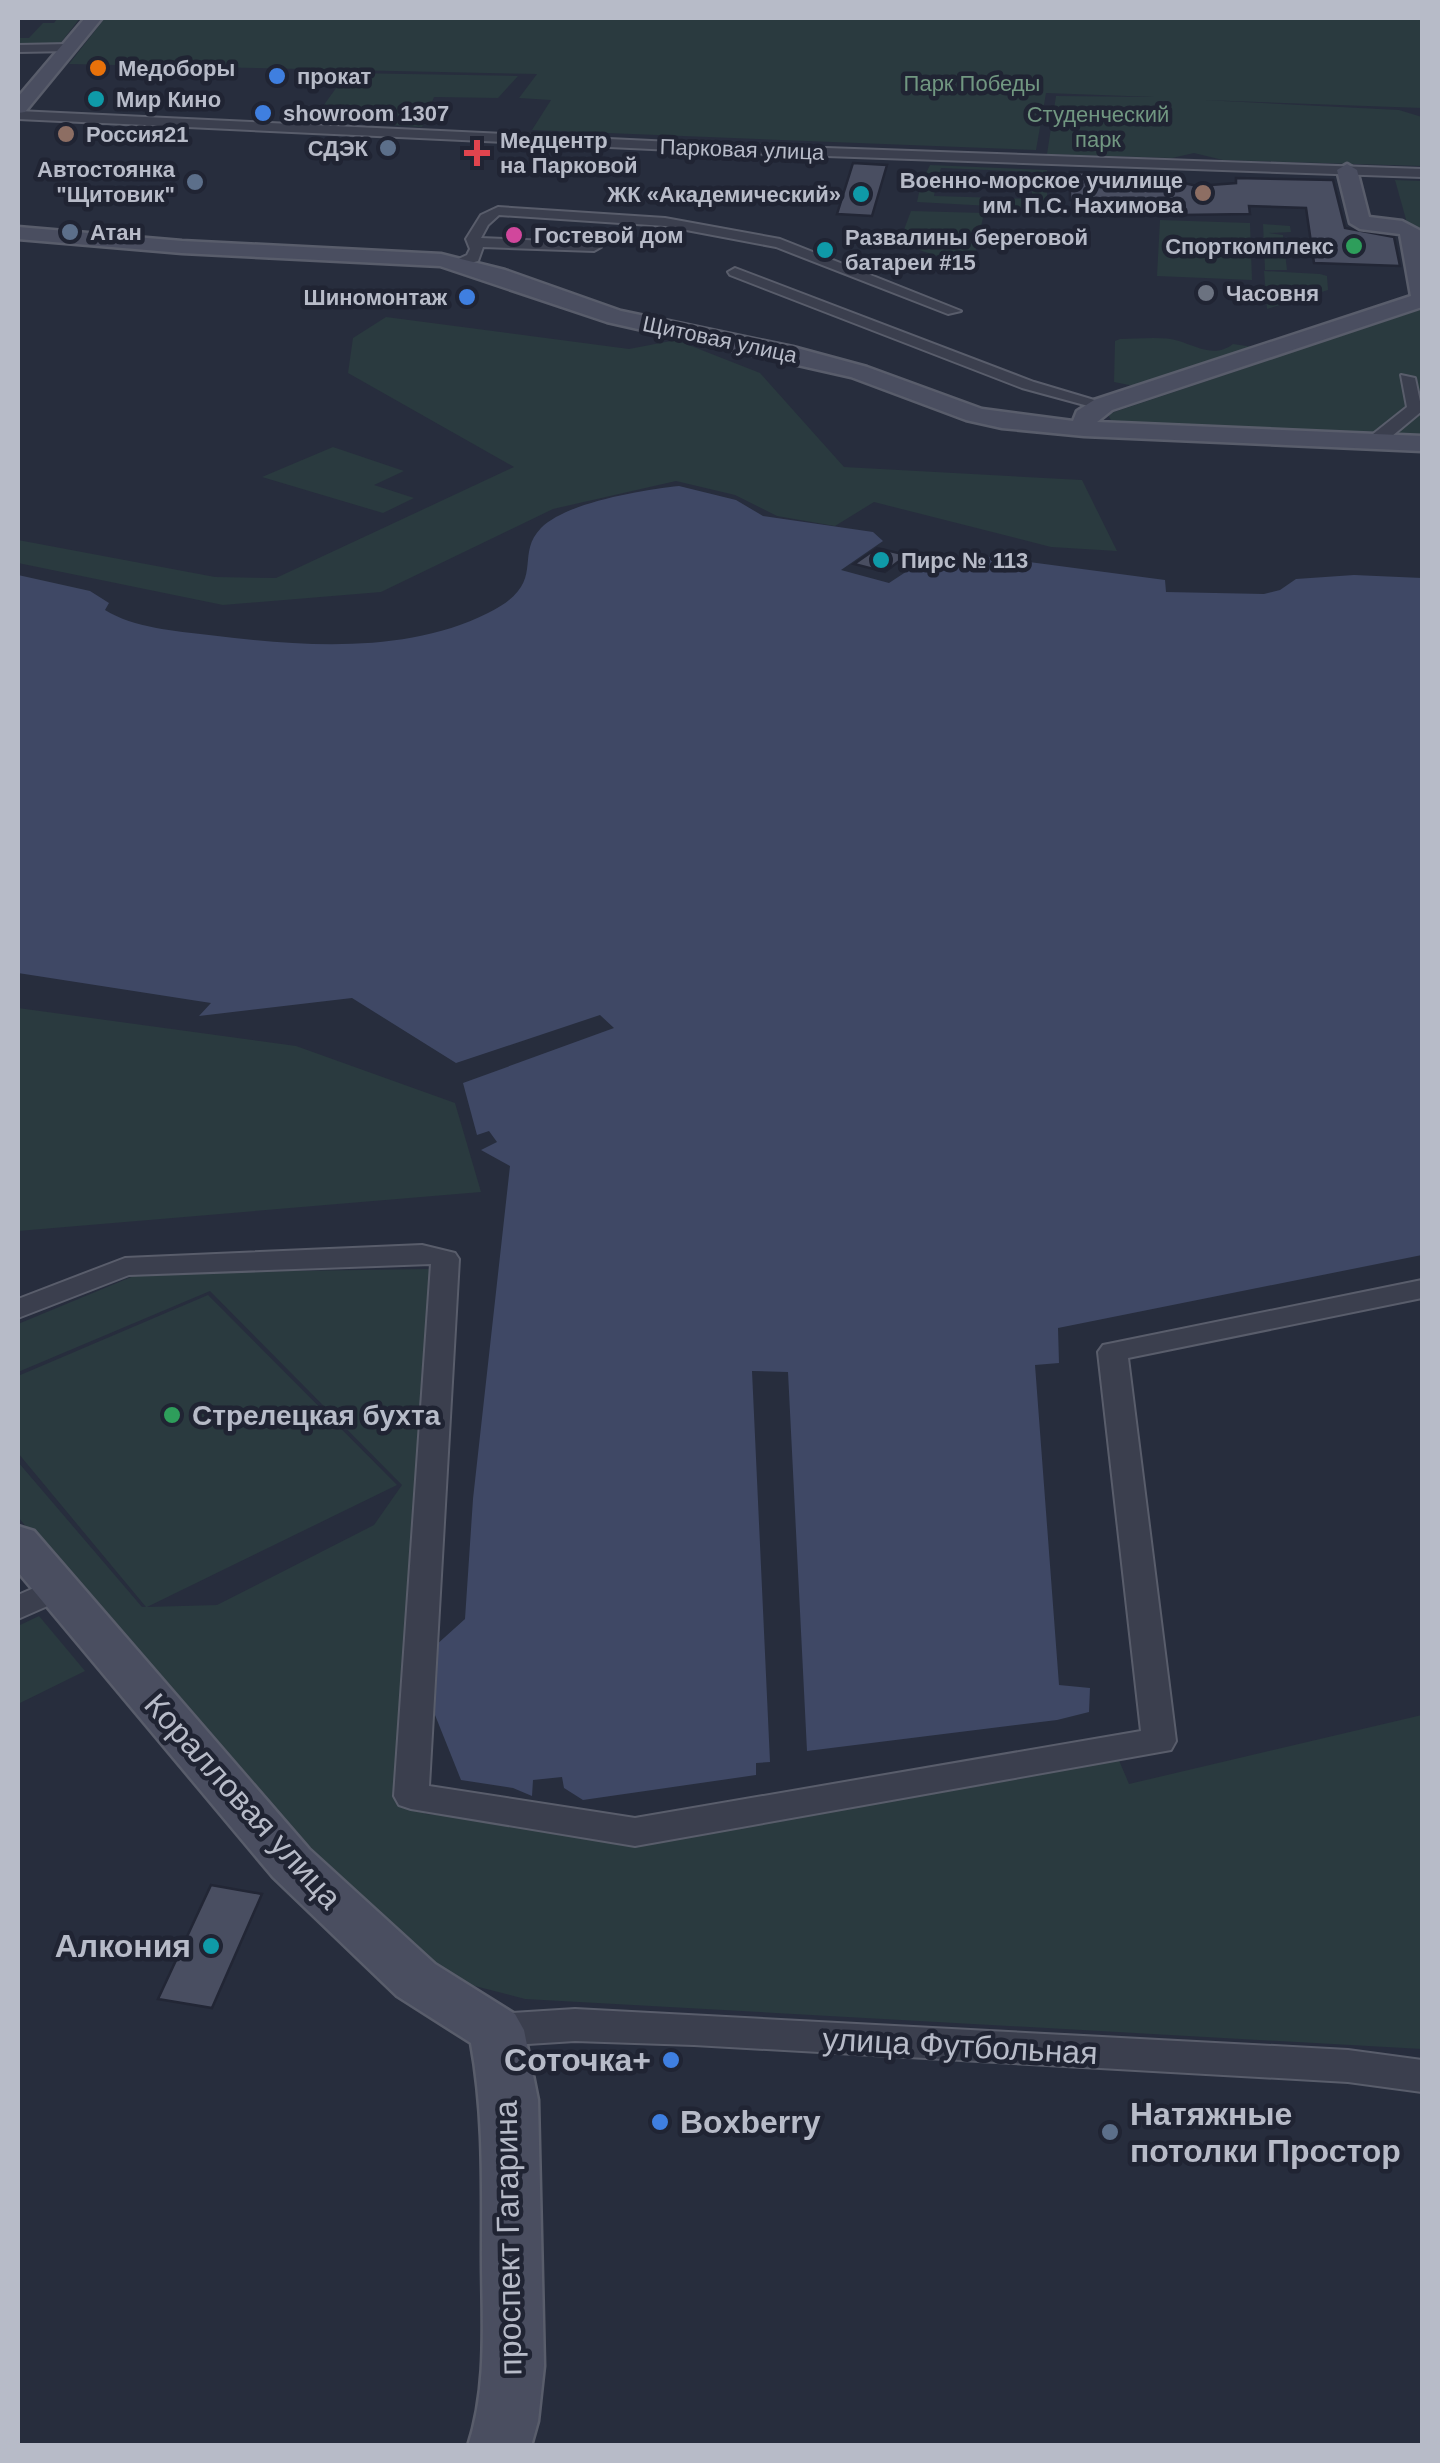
<svg xmlns="http://www.w3.org/2000/svg" width="1440" height="2463" viewBox="0 0 1440 2463" font-family="Helvetica,sans-serif">
<style>
.green{fill:#2a3a3f}
.water{fill:#3f4865}
.building{fill:#494e61;stroke:#222635;stroke-width:2.5}
.lines{fill:none;stroke-linecap:round;stroke-linejoin:round}
.street-casing{stroke:#595d6b;stroke-width:4}
.secondary-casing{stroke:#595d6b;stroke-width:5}
.street{fill:#3b3f4e;fill-rule:evenodd}
.secondary{fill:#4a4e60;fill-rule:evenodd}
.food-dot{fill:#e8710a;stroke:#202433;stroke-width:4}
.shop-dot{fill:#3f7fe0;stroke:#202433;stroke-width:4}
.culture-dot{fill:#0f9aa8;stroke:#202433;stroke-width:4}
.education-dot{fill:#8d6e63;stroke:#202433;stroke-width:4}
.service-dot{fill:#5c6f8a;stroke:#202433;stroke-width:4}
.health-dot{fill:#e0444e;stroke:#202433;stroke-width:4}
.hotel-dot{fill:#d1479c;stroke:#202433;stroke-width:4}
.leisure-dot{fill:#2e9e5b;stroke:#202433;stroke-width:4}
.worship-dot{fill:#6b7280;stroke:#202433;stroke-width:4}
.labels{text-anchor:middle;stroke-width:9;stroke-linejoin:round;paint-order:stroke}
.far-poi-label{font-size:22px;font-weight:bold;fill:#b7bbc8;stroke:#202433;text-anchor:start}
.far-park-label{font-size:22px;fill:#719781;stroke:#202433}
.far-street-label{font-size:22px;fill:#b7bbc8;stroke:#202433}
.poi-label{font-size:28px;font-weight:bold;fill:#b7bbc8;stroke:#202433;text-anchor:start}
.near-street-label{font-size:32px;fill:#b7bbc8;stroke:#202433}
.near-poi-label{font-size:32px;font-weight:bold;fill:#b7bbc8;stroke:#202433;text-anchor:end}
</style>
<rect width="100%" height="100%" fill="#272d3d"/>
<!-- green -->
<g class="green">
<polygon points="58,18 80,18 59,45 18,44 18,38 29,38 43,23 54,23"/>
<polygon points="105,18 1422,18 1422,108 1204,100 1399,110 1422,117 1422,166 1223,160 1194,153 1172,158 1047,154 1056,96 1154,97 1046,93 1036,150 532,130 551,100 519,98 537,74 69,64"/>
<polygon points="347,73 518,76 498,98 434,97 422,127 313,120"/>
<polygon points="930,165 1047,170 1047,209 917,202 921,184 936,185 934,196 1031,199 1035,172 941,168 938,178 923,179"/>
<polygon points="1395,180 1422,181 1422,246 1407,223"/>
<polygon points="911,211 984,213 972,268 899,243"/>
<polygon points="1160,220 1250,223 1252,280 1157,276"/>
<polygon points="1263,224 1290,226 1291,232 1269,233 1283,235 1287,270 1265,270"/>
<polygon points="1264,271 1320,274 1327,276 1328,290 1267,309"/>
<polygon points="1422,309 1422,441 1114,427 1108,414"/>
<polygon points="386,317 629,349 676,340 760,373 844,467 1082,480 1117,551 1051,547 874,502 835,526 777,516 735,495 676,481 553,509 381,592 223,605 18,563 18,540 215,577 276,578 514,467 348,373 353,338"/>
<path d="M1120 339C1138 339 1163 336 1179 341 1198 347 1215 358 1233 344L1260 348 1134 386 1114 382 1115 341Z"/>
<polygon points="333,447 404,471 374,485 414,498 383,513 262,477"/>
<polygon points="18,1008 296,1046 455,1103 481,1192 18,1231"/>
<polygon points="432,1269 414,1538 425,1814 600,1826 1110,1739 1129,1784 1422,1715 1422,2049 525,1999 436,1976 312,1866 18,1517 18,1462 142,1607 146,1607 18,1453 18,1376 208,1295 397,1485 147,1607 217,1605 374,1525 402,1485 210,1291 18,1372 18,1324 141,1273"/>
<polygon points="39,1616 85,1671 18,1704 18,1626"/>
</g>
<!-- water -->
<path class="water" d="M679 486 736 500 763 516 873 532 883 541 841 570 889 583 927 558 983 556 1165 580 1166 592 1264 594 1280 590 1296 579 1354 575 1422 578V1255L1058 1328 1059 1363 1035 1365 1059 1685 1090 1688 1089 1712 1057 1720 807 1751 788 1372 752 1371 770 1762 756 1763V1775L583 1800 564 1788 562 1777 533 1780 532 1796 513 1788 461 1780 433 1710 435 1646 465 1619 473 1499 510 1166 481 1150 497 1142 489 1131 477 1135 463 1083 614 1028 600 1015 456 1063 352 998 199 1016 211 1003 18 973V575L90 591 109 603 105 610C134 628 175 631 209 635 299 646 404 655 488 613 549 583 513 557 541 528 567 502 643 490 679 486Z"/>
<!-- building -->
<g class="building">
<polygon points="853,163 887,165 872,216 837,214"/>
<polygon points="1070,172 1175,175 1175,181 1197,186 1236,183 1236,178 1333,180 1345,228 1394,237 1400,266 1314,263 1306,208 1249,206 1250,214 1181,215 1181,211 1158,211 1157,203 1070,200"/>
<polygon points="877,548 907,555 885,572 854,564"/>
<polygon points="211,1885 262,1894 212,2008 158,1999"/>
</g>
<g class="lines">
<defs>
<g id="street">
<polygon points="68,44 72,51 18,52 18,45"/>
<polygon points="18,111 715,144 1422,169 1422,177 715,152 18,119"/>
<polygon points="498,207 665,218 780,239 961,311 948,314 776,247 665,226 499,215 488,225 481,238 594,243 601,247 594,251 483,247 478,261 452,268 452,262 467,255 470,249 466,239 481,215"/>
<polygon points="735,268 1034,382 1111,405 1103,410 1022,388 730,275 728,272"/>
<polygon points="1401,375 1415,378 1422,411 1380,446 1368,446 1368,438 1407,407"/>
<polygon points="422,1245 455,1253 459,1259 429,1786 635,1818 1141,1731 1098,1352 1103,1345 1113,1343 1422,1280 1422,1298 1128,1358 1176,1741 1171,1750 635,1846 411,1809 399,1805 394,1796 431,1264 129,1275 18,1318 18,1299 125,1258"/>
<polygon points="57,1578 68,1581 73,1589 68,1597 18,1619 18,1595"/>
<polygon points="575,2009 1348,2050 1422,2060 1422,2092 1348,2082 694,2045 575,2041 496,2046 483,2041 477,2030 483,2019 496,2014"/>
</g>
<g id="secondary">
<polygon points="85,18 102,18 25,112 18,113 18,97"/>
<polygon points="1347,164 1357,170 1369,217 1402,221 1421,231 1422,307 1112,410 1097,422 1422,436 1422,451 1084,436 1002,428 966,420 851,377 607,322 440,266 182,253 18,239 18,227 182,241 441,254 505,270 621,311 793,347 867,367 982,409 1073,421 1077,411 1094,400 1411,296 1400,234 1360,229 1350,223 1337,170"/>
<path d="M18 1526 34 1531 309 1849 435 1964 515 2014 524 2030 538 2100 544 2366 538 2421 531 2446H468C488 2385 482 2319 482 2256 482 2184 484 2114 471 2043L397 1996 273 1877 18 1572Z"/>
</g>
</defs>
<!-- street casing -->
<use href="#street" class="street-casing"/>
<!-- secondary casing -->
<use href="#secondary" class="secondary-casing"/>
<!-- street -->
<use href="#street" class="street"/>
<!-- secondary -->
<use href="#secondary" class="secondary"/>
</g>
<!-- markers -->
<circle class="food-dot" cx="98" cy="68" r="10"/>
<g class="shop-dot">
<circle cx="277" cy="76" r="10"/>
<circle cx="263" cy="113" r="10"/>
<circle cx="467" cy="297" r="10"/>
<circle cx="671" cy="2060" r="10"/>
<circle cx="660" cy="2122" r="10"/>
</g>
<g class="culture-dot">
<circle cx="96" cy="99" r="10"/>
<circle cx="861" cy="194" r="10"/>
<circle cx="825" cy="250" r="10"/>
<circle cx="881" cy="560" r="10"/>
<circle cx="211" cy="1946" r="10"/>
</g>
<g class="education-dot">
<circle cx="66" cy="134" r="10"/>
<circle cx="1203" cy="193" r="10"/>
</g>
<g class="service-dot">
<circle cx="388" cy="148" r="10"/>
<circle cx="195" cy="182" r="10"/>
<circle cx="70" cy="232" r="10"/>
<circle cx="1110" cy="2132" r="10"/>
</g>
<path class="health-dot" d="M472 138h10v10h10v10h-10v10h-10v-10h-10v-10h10z"/>
<circle class="hotel-dot" cx="514" cy="235" r="10"/>
<g class="leisure-dot">
<circle cx="1354" cy="246" r="10"/>
<circle cx="172" cy="1415" r="10"/>
</g>
<circle class="worship-dot" cx="1206" cy="293" r="10"/>
<g class="labels">
<!-- far-poi labels -->
<g class="far-poi-label">
<text x="118" y="76">Медоборы</text>
<text x="297" y="84">прокат</text>
<text x="116" y="107">Мир Кино</text>
<text x="283" y="121">showroom 1307</text>
<text x="86" y="142">Россия21</text>
<text x="500" y="148">Медцентр<tspan x="500" dy="25">на Парковой</tspan></text>
<text x="368" y="156" text-anchor="end">СДЭК</text>
<text x="175" y="177" text-anchor="end">Автостоянка<tspan x="175" dy="25">"Щитовик"</tspan></text>
<text x="1183" y="188" text-anchor="end">Военно-морское училище<tspan x="1183" dy="25">им. П.С. Нахимова</tspan></text>
<text x="841" y="202" text-anchor="end">ЖК «Академический»</text>
<text x="90" y="240">Атан</text>
<text x="534" y="243">Гостевой дом</text>
<text x="845" y="245">Развалины береговой<tspan x="845" dy="25">батареи #15</tspan></text>
<text x="1334" y="254" text-anchor="end">Спорткомплекс</text>
<text x="1226" y="301">Часовня</text>
<text x="447" y="305" text-anchor="end">Шиномонтаж</text>
<text x="901" y="568">Пирс № 113</text>
</g>
<!-- far-park labels -->
<g class="far-park-label">
<text x="972" y="91">Парк Победы</text>
<text x="1098" y="122">Студенческий<tspan x="1098" dy="25">парк</tspan></text>
</g>
<!-- far-street labels -->
<g class="far-street-label">
<text transform="translate(742 149) rotate(2)" y="8">Парковая улица</text>
<text transform="translate(720 339) rotate(12)" y="8">Щитовая улица</text>
</g>
<!-- poi labels -->
<g class="poi-label">
<text x="192" y="1425">Стрелецкая бухта</text>
</g>
<!-- near-street labels -->
<g class="near-street-label">
<text transform="translate(243 1801) rotate(48)" y="11">Коралловая улица</text>
<text transform="translate(960 2046) rotate(3)" y="11">улица Футбольная</text>
<text transform="translate(508 2238) rotate(-91)" y="11">проспект Гагарина</text>
</g>
<!-- near-poi labels -->
<g class="near-poi-label">
<text x="191" y="1957">Алкония</text>
<text x="651" y="2071">Соточка+</text>
<text x="1130" y="2125" text-anchor="start">Натяжные<tspan x="1130" dy="37">потолки Простор</tspan></text>
<text x="680" y="2133" text-anchor="start">Boxberry</text>
</g>
</g>
<!-- border -->
<rect width="1440" height="2463" fill="none" stroke="#b7bbc8" stroke-width="40"/>
</svg>
